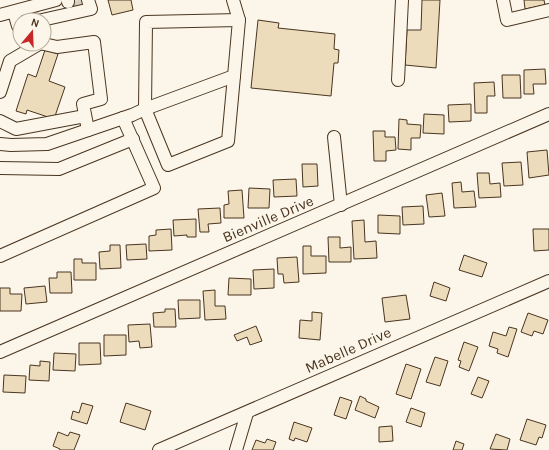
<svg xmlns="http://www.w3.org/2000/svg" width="549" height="450" viewBox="0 0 549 450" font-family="Karla,sans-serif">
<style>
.building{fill:#ecdcbc;stroke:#4a3520}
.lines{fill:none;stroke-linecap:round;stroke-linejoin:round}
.minor-tunnel{stroke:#d8cfc1;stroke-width:12;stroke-dasharray:12 6;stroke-linecap:butt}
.minor-casing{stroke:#4a3520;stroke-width:14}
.minor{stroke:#fbf6e9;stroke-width:12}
.labels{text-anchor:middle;stroke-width:3;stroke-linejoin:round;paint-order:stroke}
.street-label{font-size:15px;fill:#4a3520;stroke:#fbf6e9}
</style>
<rect width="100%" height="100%" fill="#fbf6e9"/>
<!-- building -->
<g class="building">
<polygon points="108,0 131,0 133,10 112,15"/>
<polygon points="422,0 440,0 436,68 405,65 407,30 421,30"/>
<polygon points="524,0 544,0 545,5 525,9"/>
<polygon points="258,20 279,23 278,28 335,34 334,49 339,50 338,63 334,63 331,96 251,88"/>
<polygon points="45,50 58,54 49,81 65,87 54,119 27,110 26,114 16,111 28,74 36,77"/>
<polygon points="545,69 546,84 533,84 534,94 524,94 524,70"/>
<polygon points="502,75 520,75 521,98 503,98"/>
<polygon points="494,82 495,96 487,96 487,113 475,113 474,83"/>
<polygon points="471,104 471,121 449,122 448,105"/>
<polygon points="424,114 444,115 444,134 423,133"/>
<polygon points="399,119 407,120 407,124 421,125 420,138 411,138 411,150 398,149"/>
<polygon points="373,131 385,131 385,137 395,137 396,150 386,151 386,161 374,161"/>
<polygon points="547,150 549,175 529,178 527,152"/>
<polygon points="521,162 523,185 504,186 502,163"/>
<polygon points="302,164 317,164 318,186 303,187"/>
<polygon points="477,173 489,173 490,184 500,183 501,197 479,198"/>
<polygon points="296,179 297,196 274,197 273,180"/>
<polygon points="461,182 462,192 474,191 476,207 454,208 452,183"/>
<polygon points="249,188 270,189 269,208 248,208"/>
<polygon points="242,190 244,218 224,218 224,205 229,204 228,191"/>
<polygon points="442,193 445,216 429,217 426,195"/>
<polygon points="423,206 424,224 403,225 402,207"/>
<polygon points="220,208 221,223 208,224 209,232 200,232 198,209"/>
<polygon points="378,215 400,216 400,234 378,233"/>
<polygon points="196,219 196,237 187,237 187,235 174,236 173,220"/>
<polygon points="364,220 365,242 376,241 377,258 354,259 352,221"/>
<polygon points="171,229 172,250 149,251 149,236 156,235 156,230"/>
<polygon points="533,229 549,229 549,250 534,251"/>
<polygon points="328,237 340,237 340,248 351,247 351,262 329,262"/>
<polygon points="146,244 147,259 127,260 126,245"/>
<polygon points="110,245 120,245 121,268 100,269 99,252 110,251"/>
<polygon points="303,246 311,246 311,256 326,256 326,273 303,274"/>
<polygon points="464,255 487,263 482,277 459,270"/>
<polygon points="297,257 299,282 284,283 283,274 278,274 277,258"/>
<polygon points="74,259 82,259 82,263 96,263 96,280 74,280"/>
<polygon points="274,269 274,288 254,289 253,270"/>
<polygon points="57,272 71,272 72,293 50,293 49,278 57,278"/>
<polygon points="229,278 251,279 251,295 228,295"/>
<polygon points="434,282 450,288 446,301 430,296"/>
<polygon points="45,286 47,302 26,304 24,288"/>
<polygon points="0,288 10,288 10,294 22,294 21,311 0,311"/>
<polygon points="215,290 215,306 225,306 226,319 205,320 203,291"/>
<polygon points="406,295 410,319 385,322 382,298"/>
<polygon points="178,300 200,300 200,318 179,319"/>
<polygon points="165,309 175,309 176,327 154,327 153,313 165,312"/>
<polygon points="312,312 322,313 320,340 299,338 300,320 312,321"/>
<polygon points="528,313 548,320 543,334 534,331 532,336 521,332"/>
<polygon points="150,324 152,347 140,348 139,341 129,342 128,325"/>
<polygon points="256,326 262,341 250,345 247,337 237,341 234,335"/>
<polygon points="509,327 517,329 508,357 497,353 498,349 489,346 493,332 506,336"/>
<polygon points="104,335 126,335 126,355 104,356"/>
<polygon points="464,342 478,347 469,371 459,367 461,361 458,360"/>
<polygon points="79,343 100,343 101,364 79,365"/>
<polygon points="54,353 76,354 75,371 53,370"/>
<polygon points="435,357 448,361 440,386 426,382"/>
<polygon points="40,361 50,362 49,381 29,380 30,365 40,366"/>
<polygon points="406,364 421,369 411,399 396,394"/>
<polygon points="4,375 26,376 25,393 3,392"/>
<polygon points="478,377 489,381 482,398 471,394"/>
<polygon points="360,396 366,399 366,401 379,407 375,418 355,410"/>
<polygon points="340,397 352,401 346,419 334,415"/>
<polygon points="82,403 93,406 87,424 71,419 73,411 79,413"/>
<polygon points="126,403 151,411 145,430 120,422"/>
<polygon points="411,408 425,413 421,427 406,422"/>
<polygon points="527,419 546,425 542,438 539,437 536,445 520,440"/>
<polygon points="294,422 312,428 307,442 295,438 294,441 289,439"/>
<polygon points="392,426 393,441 379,442 379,427"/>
<polygon points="58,432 68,436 70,432 80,435 74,450 60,450 60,449 53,446"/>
<polygon points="496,434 510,439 507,450 490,449"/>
<polygon points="267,439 276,442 273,450 252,450 256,440 265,443"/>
<polygon points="456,441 464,444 462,450 453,450"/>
</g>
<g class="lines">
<!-- minor-tunnel -->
<g class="minor-tunnel">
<polyline points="78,0 80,9"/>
<polyline points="32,10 35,19"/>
<polyline points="23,13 26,20"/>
</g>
<defs>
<g id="minor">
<polyline points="68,0 68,2"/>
<polyline points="503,0 507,20 549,10"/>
<polyline points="14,12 18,26 20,25"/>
<polyline points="0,15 56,0"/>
<polyline points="42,20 91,9 88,0"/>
<polyline points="44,44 57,47 94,42 101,99 83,104 88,130"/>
<polyline points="234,76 228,141 168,165 145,109 146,22 239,20"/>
<polyline points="398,80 402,0"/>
<polyline points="0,92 10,61 39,44"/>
<polyline points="0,121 16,129 85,116"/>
<polyline points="334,137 341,205"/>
<polyline points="0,144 11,145 47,144 132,115 145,109 234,76 239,20 233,0"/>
<polyline points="0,168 59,169 133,139"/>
<polyline points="0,256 154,188 123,118"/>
<polyline points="0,352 549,114"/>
<polyline points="159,450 549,281"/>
<polyline points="236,450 247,413"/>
</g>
</defs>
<!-- minor casing -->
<use href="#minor" class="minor-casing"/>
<!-- minor -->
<use href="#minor" class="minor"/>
</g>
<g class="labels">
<!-- street labels -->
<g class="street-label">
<text transform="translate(268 219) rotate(-23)" y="5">Bienville Drive</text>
<text transform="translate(348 350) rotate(-24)" y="5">Mabelle Drive</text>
</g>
</g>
<!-- north arrow -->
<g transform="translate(32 32) rotate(19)"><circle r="19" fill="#fbf6e9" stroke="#b4a999"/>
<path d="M0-3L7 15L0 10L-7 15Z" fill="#c62828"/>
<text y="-6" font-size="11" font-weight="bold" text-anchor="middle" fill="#4a3520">N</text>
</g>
</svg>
